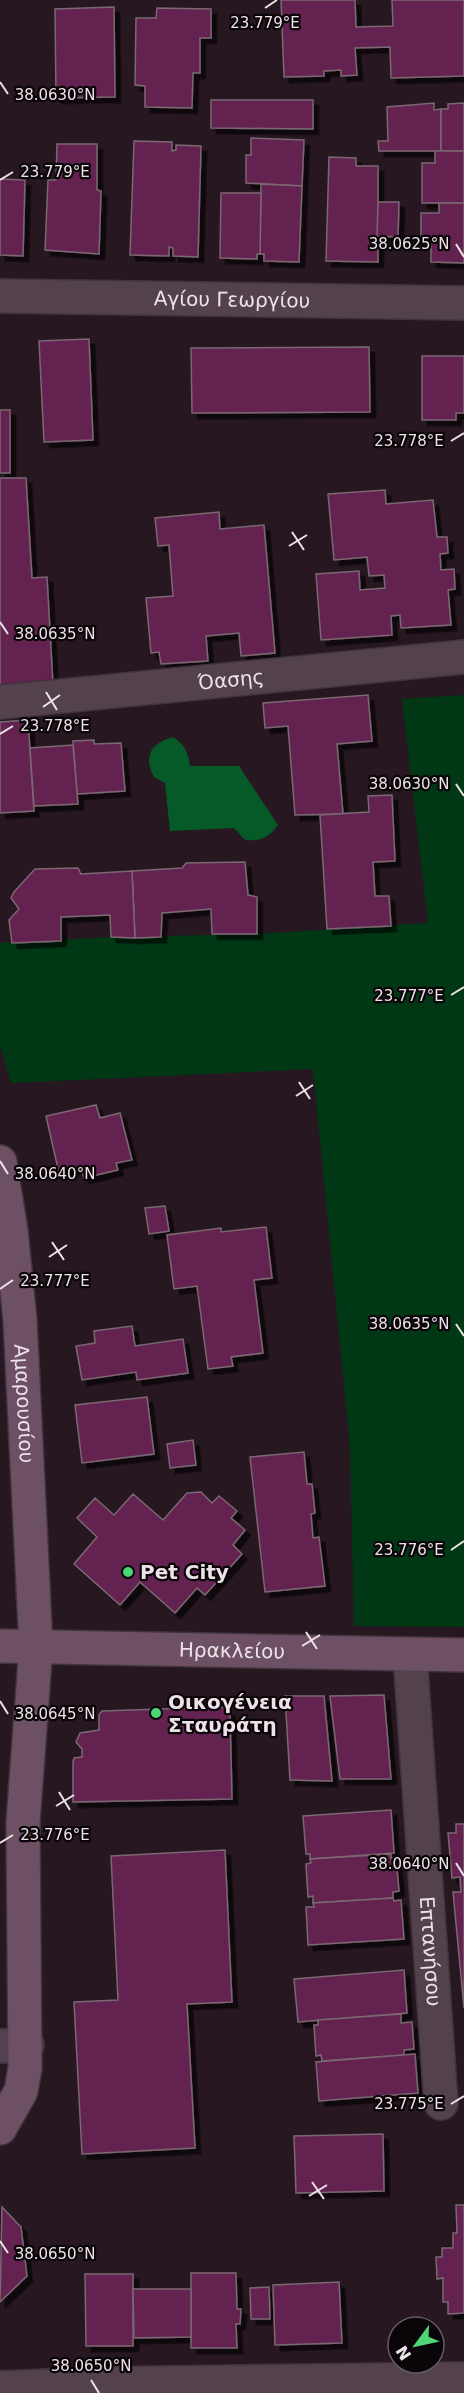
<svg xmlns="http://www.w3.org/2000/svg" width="464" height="2393" viewBox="0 0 464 2393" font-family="'DejaVu Sans',sans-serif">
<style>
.green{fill:#003815}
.water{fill:#065a28}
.building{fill:#642350;stroke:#7a6772;stroke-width:1.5;filter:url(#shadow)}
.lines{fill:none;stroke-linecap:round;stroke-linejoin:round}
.street-casing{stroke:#3f343b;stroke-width:36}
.secondary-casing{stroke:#3f343b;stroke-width:36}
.street{stroke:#53424d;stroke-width:33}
.secondary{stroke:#6e5064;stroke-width:33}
.ticks{fill:none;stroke:#ede2e8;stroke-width:2}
.poi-dot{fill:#4cd676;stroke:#0a0508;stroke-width:2}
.labels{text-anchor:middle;stroke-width:4.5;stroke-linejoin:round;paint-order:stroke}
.street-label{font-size:20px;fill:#ede2e8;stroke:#0a0508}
.poi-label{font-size:20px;font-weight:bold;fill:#ede2e8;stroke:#0a0508;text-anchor:start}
.ticks-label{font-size:15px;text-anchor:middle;fill:#ede2e8;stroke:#0a0508;stroke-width:4.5;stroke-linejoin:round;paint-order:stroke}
</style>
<defs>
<filter id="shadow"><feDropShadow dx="5.5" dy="5.5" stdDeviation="0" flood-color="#0009"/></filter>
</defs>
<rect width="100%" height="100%" fill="#261720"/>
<!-- green -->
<polygon class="green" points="464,695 464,1627 354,1626 350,1446 313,1069 11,1083 0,1045 0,943 111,937 257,934 428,923 402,699"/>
<!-- water -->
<path class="water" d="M173 737C185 745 188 752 190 766H239L278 825C268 838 262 841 245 840L234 828 170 831 165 783 154 777C143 756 151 743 173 737Z"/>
<!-- building -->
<g class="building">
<polygon points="281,0 355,0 356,27 393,26 392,0 464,0 464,76 391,78 390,47 355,48 357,75 341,76 341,70 324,71 324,76 284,77"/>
<polygon points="114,7 115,97 56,98 55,9"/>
<polygon points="157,8 211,9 211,38 200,38 200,73 193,73 192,108 145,107 145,86 135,85 136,18 156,18"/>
<polygon points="211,100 313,100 313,129 211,128"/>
<polygon points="434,103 434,110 441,109 441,151 379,151 378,141 388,141 387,107"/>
<polygon points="464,103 464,151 441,151 441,109 448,109 448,104"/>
<polygon points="251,138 304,140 302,186 246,183 246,155 251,155"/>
<polygon points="134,141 172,142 172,151 176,150 176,145 201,146 198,257 173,256 173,248 169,247 169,256 130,255"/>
<polygon points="57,144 97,144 97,190 101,191 99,254 45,250 48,180 56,180"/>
<polygon points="435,151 464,151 464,203 422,203 422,163 435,163"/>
<polygon points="329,157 356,158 356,166 378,166 378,262 326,261"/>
<polygon points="0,179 25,180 23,256 0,255"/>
<polygon points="261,184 302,186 299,262 264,261 264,254 260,254"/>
<polygon points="221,193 261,193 260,254 257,254 257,259 220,258"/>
<polygon points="378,202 399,202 398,237 377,236"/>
<polygon points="439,203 464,203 464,263 431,262 431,239 421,239 421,213 439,213"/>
<polygon points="89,339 93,440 44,442 39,341"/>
<polygon points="369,347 370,412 192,413 191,348"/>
<polygon points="422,356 464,356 464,413 456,413 456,420 422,420"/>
<rect x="0" y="410" width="10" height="63"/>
<polygon points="0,478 26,478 32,578 47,577 53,685 0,687"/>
<polygon points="385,490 386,504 433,500 437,537 447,537 448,553 440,554 441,570 454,569 455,589 448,590 451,625 401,628 400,615 391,616 392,635 321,640 316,574 359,571 360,590 385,588 384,575 369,576 367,557 334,560 328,494"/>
<polygon points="219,512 220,529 264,525 275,653 241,656 239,633 206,636 208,661 161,664 159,652 151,653 146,598 173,596 169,545 158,546 155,518"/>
<polygon points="368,695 372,741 337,744 343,814 295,815 288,726 265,728 263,703"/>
<polygon points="28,720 34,811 0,813 0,722"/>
<polygon points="94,740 94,744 121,743 125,791 77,794 73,741"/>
<polygon points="73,745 78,804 34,806 30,748"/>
<polygon points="392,795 395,861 373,862 375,896 389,896 391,926 327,929 320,815 369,812 368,796"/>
<polygon points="245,862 248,895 257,897 257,934 212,934 211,909 162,913 161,937 135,938 132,871 182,868 186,863"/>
<polygon points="78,868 81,874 132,871 135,938 111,937 110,915 61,917 61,941 12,943 9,920 19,909 11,898 14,892 35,869"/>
<polygon points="96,1105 100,1118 120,1113 132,1160 116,1163 118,1170 84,1178 81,1168 59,1173 46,1116"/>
<polygon points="165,1206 169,1231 149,1234 145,1208"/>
<polygon points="266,1227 272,1278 254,1280 263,1353 231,1357 233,1366 208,1369 197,1286 174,1289 167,1235 221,1228 221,1232"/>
<polygon points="132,1326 135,1346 183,1339 188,1373 137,1380 136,1372 82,1380 76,1346 95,1343 94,1331"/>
<polygon points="147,1397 154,1454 82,1463 75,1405"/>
<polygon points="193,1440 196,1465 170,1468 167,1444"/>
<polygon points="304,1452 307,1484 312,1484 315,1513 311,1514 313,1538 319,1537 325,1586 265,1592 250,1457"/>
<polygon points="201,1492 212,1503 219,1496 237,1511 231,1518 245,1530 233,1545 242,1554 205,1595 197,1588 175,1613 140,1582 120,1605 74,1564 97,1537 77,1518 95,1498 114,1515 133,1494 163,1520 187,1493"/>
<polygon points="384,1695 391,1779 340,1779 330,1696"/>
<polygon points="285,1696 324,1696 332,1781 290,1780"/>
<polygon points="222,1707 230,1712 232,1799 73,1802 73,1762 74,1758 82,1757 82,1749 76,1742 80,1733 99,1730 99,1715 102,1711"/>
<polygon points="391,1810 394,1853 310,1859 310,1854 306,1854 303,1816"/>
<polygon points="456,1824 464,1824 464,2008 453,1892 461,1892 460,1877 452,1878 448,1833 456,1833"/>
<polygon points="225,1850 232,2002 187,2004 195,2148 82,2154 74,2002 118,2000 111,1856"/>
<polygon points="391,1854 391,1858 396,1858 399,1891 393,1892 393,1898 313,1903 313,1896 308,1897 306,1864 311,1863 310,1859"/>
<polygon points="393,1898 394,1901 401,1900 404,1939 308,1945 306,1907 314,1907 313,1903"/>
<polygon points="404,1970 407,2013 298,2022 294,1979"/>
<polygon points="401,2014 401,2023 412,2022 414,2049 404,2050 404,2055 322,2061 321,2055 316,2056 314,2025 318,2025 318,2020"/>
<polygon points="415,2054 418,2093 319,2101 316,2062"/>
<polygon points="383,2134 384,2191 296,2193 294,2136"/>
<polygon points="456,2205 464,2205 464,2313 448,2314 448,2302 443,2302 443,2278 437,2279 436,2257 442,2257 442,2248 453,2248 453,2233 457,2233"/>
<polygon points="2,2207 21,2227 27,2276 0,2302"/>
<polygon points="191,2273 236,2273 237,2309 241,2309 240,2324 236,2324 237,2348 191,2348"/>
<polygon points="85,2274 133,2274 133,2346 86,2346"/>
<polygon points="339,2282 342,2343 275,2345 273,2285"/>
<polygon points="269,2287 270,2319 251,2319 250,2288"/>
<polygon points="133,2289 191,2289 191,2337 134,2338"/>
</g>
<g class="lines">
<defs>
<g id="street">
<path id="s1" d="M0 296 464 303"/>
<path id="s2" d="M0 702 464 657"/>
<path id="s3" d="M410 1655 441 2103"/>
<polyline points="0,2046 27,2045"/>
<polyline points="0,2388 94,2384 464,2379"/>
</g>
<g id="secondary">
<path id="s4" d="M0 1162 11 1231 20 1320 36 1647 23 1822 25 2068 21 2091 0 2128"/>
<path id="s5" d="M0 1646 464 1655"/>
</g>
</defs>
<!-- street casing -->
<use href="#street" class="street-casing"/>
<!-- secondary casing -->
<use href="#secondary" class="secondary-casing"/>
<!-- street -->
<use href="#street" class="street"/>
<!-- secondary -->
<use href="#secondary" class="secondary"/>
</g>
<!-- ticks -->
<path class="ticks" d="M265 8 277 0M0 82 8 94M0 180 13 172M456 244 464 257M451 441 464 433M292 532 304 550M289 546 307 535M0 622 8 634M46 692 57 710M43 707 60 695M0 734 13 726M456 784 464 796M451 995 464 987M299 1082 310 1099M296 1096 313 1085M0 1161 8 1174M52 1242 64 1260M49 1257 67 1245M0 1289 13 1280M456 1324 464 1336M451 1550 464 1541M306 1632 317 1649M302 1646 320 1635M0 1701 8 1714M59 1792 70 1810M56 1806 74 1795M0 1843 13 1835M456 1863 464 1876M451 2104 464 2096M312 2182 324 2199M309 2196 327 2185M0 2241 8 2253M91 2380 99 2393"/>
<!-- markers -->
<g class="poi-dot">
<circle cx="128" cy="1572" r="6"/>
<circle cx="156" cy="1713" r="6"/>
</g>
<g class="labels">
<!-- street labels -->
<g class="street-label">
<text dy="7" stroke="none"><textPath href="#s1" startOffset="232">Αγίου Γεωργίου</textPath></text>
<text dy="7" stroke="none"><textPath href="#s2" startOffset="232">Όασης</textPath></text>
<text dy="7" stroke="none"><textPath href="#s4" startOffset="243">Αμαρουσίου</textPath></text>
<text dy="7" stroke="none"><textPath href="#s5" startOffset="232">Ηρακλείου</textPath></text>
<text dy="7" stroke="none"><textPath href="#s3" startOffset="297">Επτανήσου</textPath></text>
</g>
<!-- poi labels -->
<g class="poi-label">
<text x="140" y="1579">Pet City</text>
<text x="168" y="1709">Οικογένεια<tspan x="168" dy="23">Σταυράτη</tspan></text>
</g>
</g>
<g class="ticks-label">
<text x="265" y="28">23.779°E</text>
<text x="55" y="100">38.0630°N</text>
<text x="55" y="177">23.779°E</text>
<text x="409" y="249">38.0625°N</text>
<text x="409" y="446">23.778°E</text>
<text x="55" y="639">38.0635°N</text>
<text x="55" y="731">23.778°E</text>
<text x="409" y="789">38.0630°N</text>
<text x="409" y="1001">23.777°E</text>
<text x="55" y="1179">38.0640°N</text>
<text x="55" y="1286">23.777°E</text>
<text x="409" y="1329">38.0635°N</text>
<text x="409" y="1555">23.776°E</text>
<text x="55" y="1719">38.0645°N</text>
<text x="55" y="1840">23.776°E</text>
<text x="409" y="1869">38.0640°N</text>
<text x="409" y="2109">23.775°E</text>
<text x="55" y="2259">38.0650°N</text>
<text x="91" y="2371">38.0650°N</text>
</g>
<!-- north arrow -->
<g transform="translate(416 2345) rotate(237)"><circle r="28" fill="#0a0508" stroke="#655d62" stroke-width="1.5"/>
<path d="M0-4.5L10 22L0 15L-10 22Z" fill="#4cd676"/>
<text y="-9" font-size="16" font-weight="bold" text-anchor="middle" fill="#ede2e8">N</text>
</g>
</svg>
